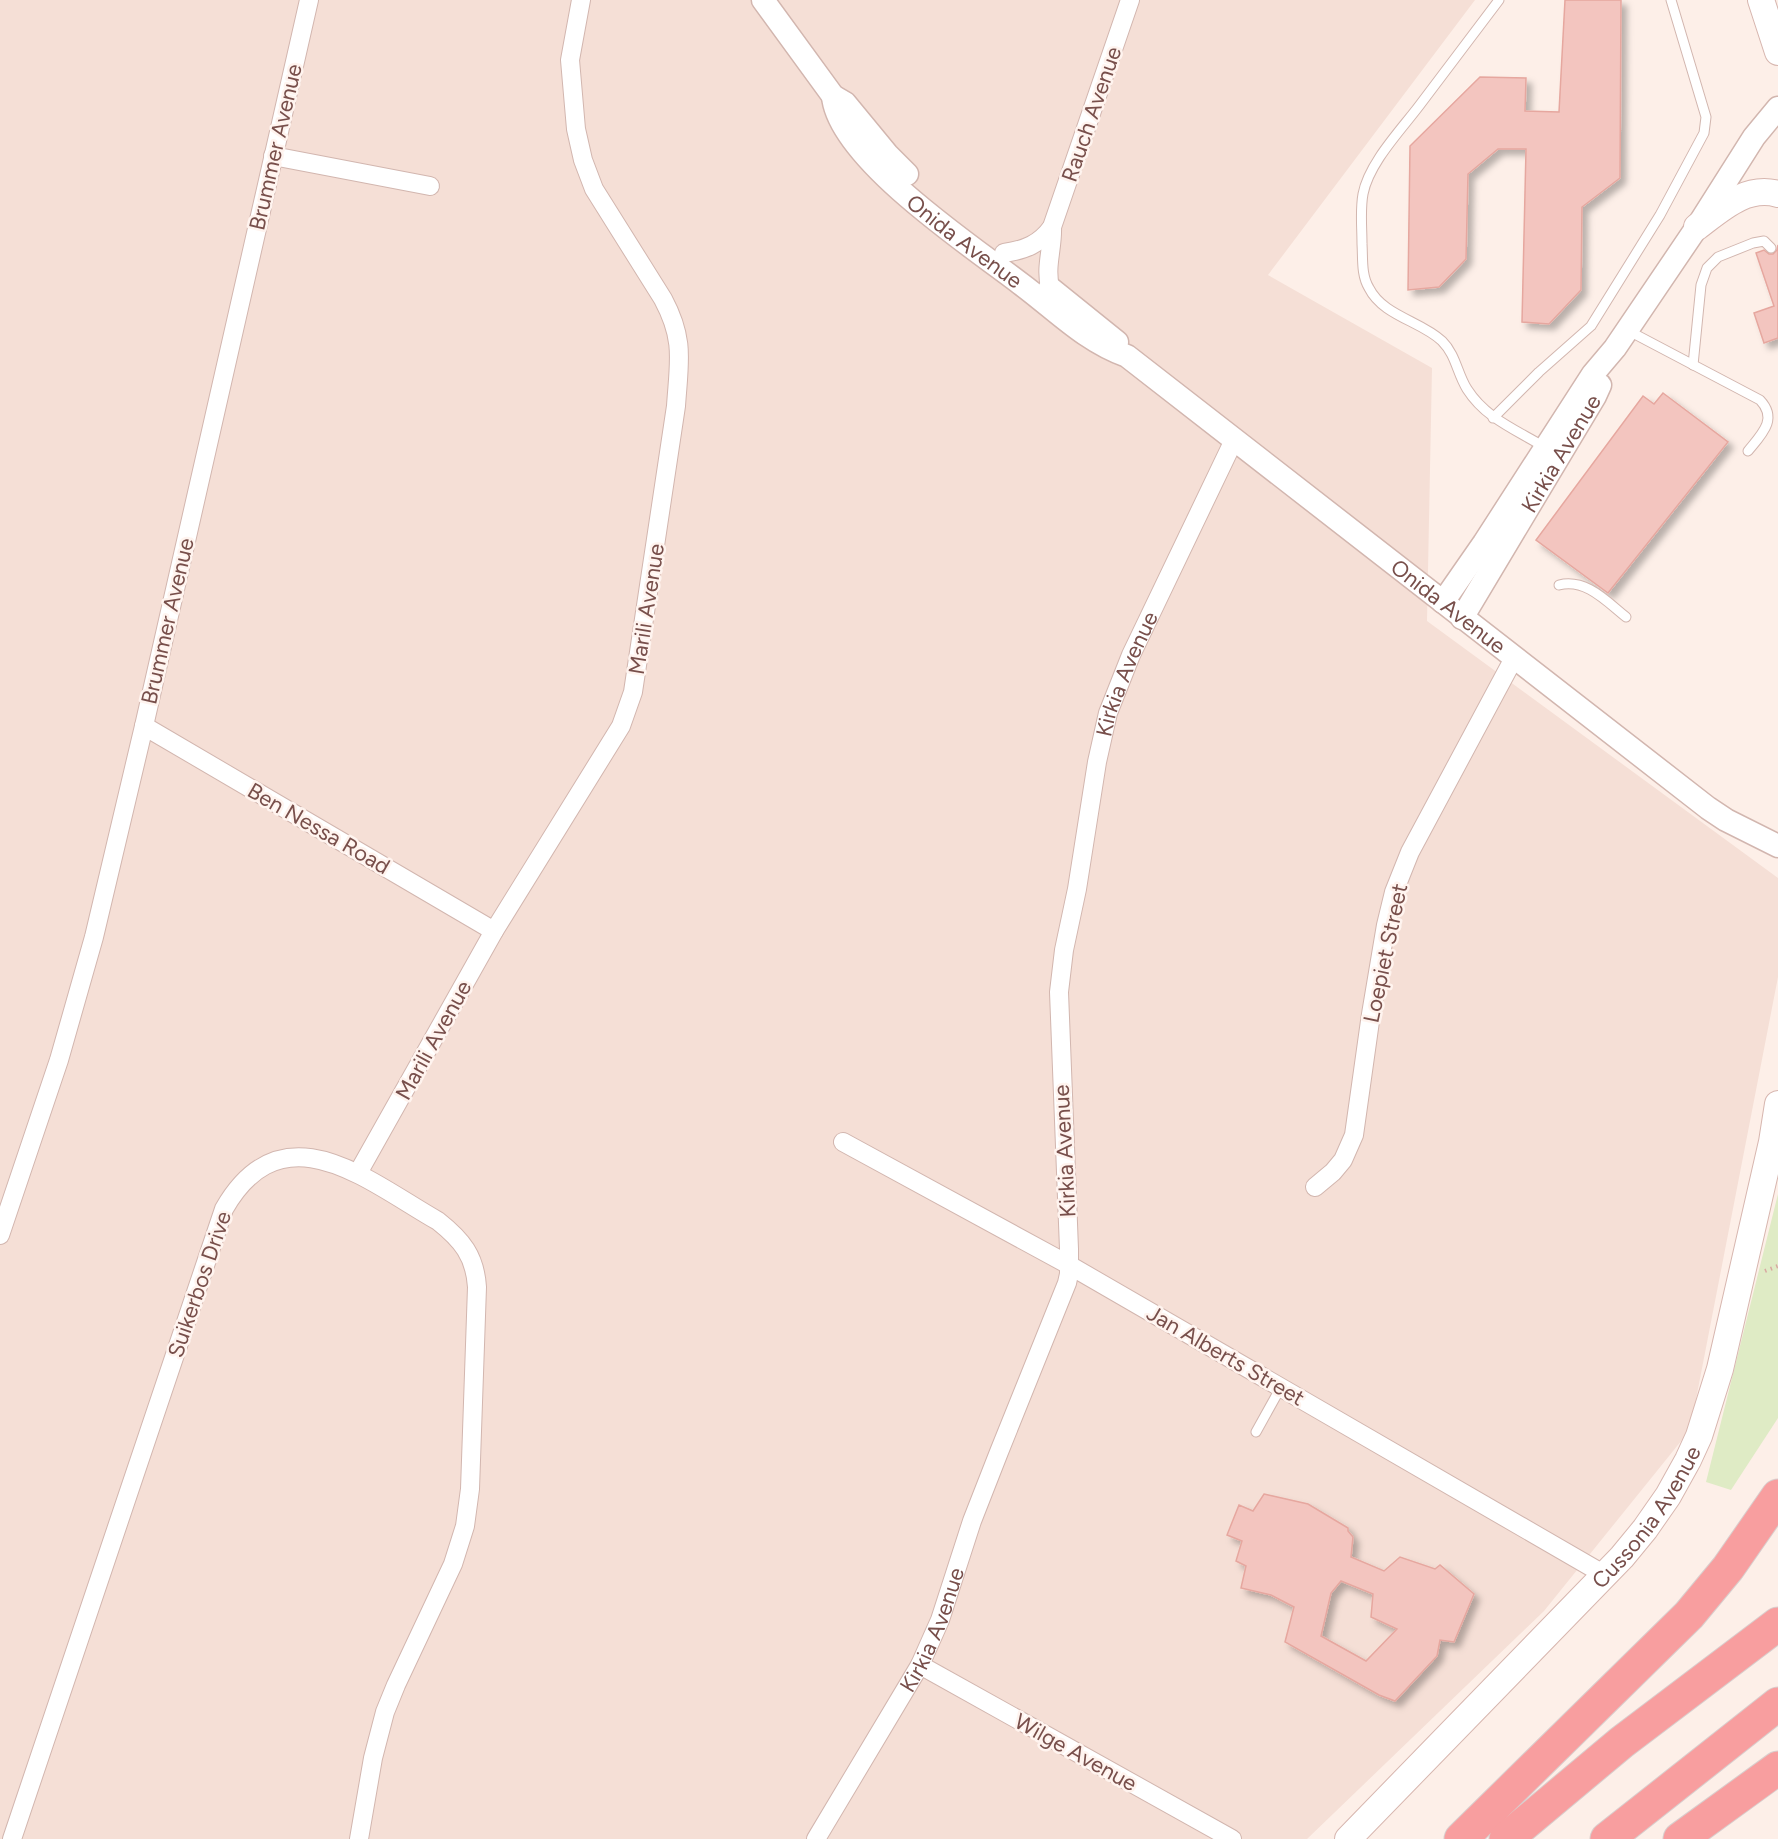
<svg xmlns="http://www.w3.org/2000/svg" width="1778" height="1839" viewBox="0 0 1778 1839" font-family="Figtree,sans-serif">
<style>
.residential{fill:#f5dfd6}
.green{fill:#dfebc5}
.building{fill:#f3c5bf;stroke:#e6a79f;stroke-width:1.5;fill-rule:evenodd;filter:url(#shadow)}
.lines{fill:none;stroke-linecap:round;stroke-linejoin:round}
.service-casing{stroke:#d2b6af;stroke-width:11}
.minor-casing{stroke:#d2b6af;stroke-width:20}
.tertiary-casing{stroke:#d2b6af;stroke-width:25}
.secondary-casing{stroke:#d7b6af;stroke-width:28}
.motorway-casing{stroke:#d9cecd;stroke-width:35}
.path{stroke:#d8a8a1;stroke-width:4;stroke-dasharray:1.5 4.5;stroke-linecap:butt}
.service{stroke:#fff;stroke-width:9}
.minor{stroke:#fff;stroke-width:18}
.tertiary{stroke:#fff;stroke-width:22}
.secondary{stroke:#fff;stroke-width:26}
.motorway{stroke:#f89e9f;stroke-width:33}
.labels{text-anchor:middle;stroke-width:5;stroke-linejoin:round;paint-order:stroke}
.street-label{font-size:22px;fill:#784f4b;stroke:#fff4ef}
</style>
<defs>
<filter id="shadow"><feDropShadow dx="5.5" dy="5.5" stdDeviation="3" flood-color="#0004"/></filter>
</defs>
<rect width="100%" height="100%" fill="#fdefe8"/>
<!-- residential -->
<polygon class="residential" points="0,0 1475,0 1268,275 1432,368 1427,621 1778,878 1778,977 1690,1430 1544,1611 1307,1839 0,1839"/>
<!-- green -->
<polygon class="green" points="1778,1194 1778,1418 1731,1490 1706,1482"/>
<!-- building -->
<g class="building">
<polygon points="1565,0 1621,0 1620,178 1582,207 1581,290 1549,324 1522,322 1526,149 1498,149 1468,174 1466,259 1439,287 1408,290 1410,146 1480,77 1526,78 1525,111 1559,112"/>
<polygon points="1778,245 1778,338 1764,343 1754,313 1774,306 1756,253 1764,250 1769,254 1773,254 1777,250"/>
<polygon points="1663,393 1728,442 1608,593 1536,540 1643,396 1654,404"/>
<path d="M1264 1494 1308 1504 1348 1528V1531L1353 1537 1351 1557 1384 1571 1400 1557 1435 1569 1440 1565 1474 1594 1454 1642 1440 1640 1437 1656 1395 1701 1379 1695 1285 1642 1294 1607 1271 1595 1241 1588 1246 1566 1236 1561 1242 1541 1227 1535 1239 1505 1253 1511ZM1341 1581 1373 1594 1371 1617 1397 1629 1366 1661 1321 1636 1331 1593Z"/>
</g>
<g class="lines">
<defs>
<g id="service">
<path d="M1499 0C1473 34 1448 68 1422 102 1403 128 1369 162 1363 194 1360 210 1362 227 1362 244 1363 258 1361 275 1369 288 1383 316 1421 321 1442 341 1456 355 1457 373 1467 389 1486 419 1517 430 1546 448"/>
<path d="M1627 330 1760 400C1778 419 1762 434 1748 451"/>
<polyline points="1693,365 1701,285 1707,268 1718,257 1753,243 1764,241 1771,248"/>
<polyline points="1493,418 1539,372 1591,326 1660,215 1704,133 1706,117 1671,0"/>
<path d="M1559 585C1586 578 1607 602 1626 617"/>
<polyline points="1256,1432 1281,1387"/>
</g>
<g id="minor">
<polyline points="273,156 430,186"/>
<path d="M1004 253C1025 250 1040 244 1052 227L1130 0"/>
<path d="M1050 287C1045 266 1053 248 1052 227"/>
<polyline points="144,726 494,931"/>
<polyline points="843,1142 1069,1265 1605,1575"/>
<path d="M358 1173 494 931 621 726 633 692 676 406C679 361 685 340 663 299L594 189 583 160 576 129 570 60 581 0"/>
<polyline points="1315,1187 1333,1172 1343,1160 1354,1135 1371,1014 1386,925 1394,892 1410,852 1514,658"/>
<polyline points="0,1235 59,1060 94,937 144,726 309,0"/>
<polyline points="920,1665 1232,1839"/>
<path d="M12 1839 224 1209C283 1106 369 1182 438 1221 462 1240 475 1256 477 1287L470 1489 465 1526 453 1564 396 1685 385 1712 373 1758 359 1839"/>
<path id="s1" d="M816 1839 920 1665 940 1620 972 1521 999 1452 1067 1283 1069 1274V1249L1059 992 1064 950 1077 889 1097 762 1108 713 1131 655 1234 440"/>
</g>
<g id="tertiary">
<polyline points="763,0 833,96 845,103 887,154 907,174"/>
<path id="s2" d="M833 96C838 158 973 247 1021 284 1056 310 1085 341 1127 356L1708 808 1726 820 1778 846"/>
<polyline points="1050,288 1117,342"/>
<polyline points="1443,602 1484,543 1593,374 1615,348 1697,227 1754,137 1778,108"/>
<path id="s3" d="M1462 618 1595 396 1600 385"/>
</g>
<g id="secondary">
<polyline points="1761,0 1778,52"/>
<path d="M1697 227C1721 209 1746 185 1778 194"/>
<path id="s4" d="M1348 1839 1622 1557 1645 1529 1668 1496 1688 1460 1699 1436 1720 1369 1772 1142 1778 1104"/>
</g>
<g id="motorway">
<polyline points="1461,1839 1689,1615 1728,1568 1778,1496"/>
<polyline points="1506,1839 1622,1742 1778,1624"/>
<polyline points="1607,1839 1778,1704"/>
<polyline points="1680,1839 1778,1768"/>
</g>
</defs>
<!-- service casing -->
<use href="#service" class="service-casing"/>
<!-- minor casing -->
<use href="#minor" class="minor-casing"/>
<!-- tertiary casing -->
<use href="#tertiary" class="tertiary-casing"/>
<!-- secondary casing -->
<use href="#secondary" class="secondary-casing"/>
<!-- motorway casing -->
<use href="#motorway" class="motorway-casing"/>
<!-- path -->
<polyline class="path" points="1765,1271 1778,1266"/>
<!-- service -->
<use href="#service" class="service"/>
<!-- minor -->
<use href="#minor" class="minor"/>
<!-- tertiary -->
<use href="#tertiary" class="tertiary"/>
<!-- secondary -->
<use href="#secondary" class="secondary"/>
<!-- motorway -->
<use href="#motorway" class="motorway"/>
</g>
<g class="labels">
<!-- street labels -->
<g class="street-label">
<text transform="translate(1091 114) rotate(-71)" y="8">Rauch Avenue</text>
<text transform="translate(275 147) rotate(-77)" y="8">Brummer Avenue</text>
<text dy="8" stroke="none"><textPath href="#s2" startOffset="200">Onida Avenue</textPath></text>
<text dy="8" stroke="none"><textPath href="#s3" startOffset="192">Kirkia Avenue</textPath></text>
<text dy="8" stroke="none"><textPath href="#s2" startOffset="807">Onida Avenue</textPath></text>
<text transform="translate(646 609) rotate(-81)" y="8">Marili Avenue</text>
<text transform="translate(167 621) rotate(-77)" y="8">Brummer Avenue</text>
<text dy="8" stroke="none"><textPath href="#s1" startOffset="1230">Kirkia Avenue</textPath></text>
<text transform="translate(319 828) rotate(30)" y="8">Ben Nessa Road</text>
<text transform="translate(1385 953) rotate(-78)" y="8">Loepiet Street</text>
<text transform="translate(433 1040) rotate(-61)" y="8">Marili Avenue</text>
<text transform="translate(1064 1151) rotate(-93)" y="8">Kirkia Avenue</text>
<text transform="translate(199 1284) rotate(-71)" y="8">Suikerbos Drive</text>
<text transform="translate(1226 1355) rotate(30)" y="8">Jan Alberts Street</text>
<text dy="8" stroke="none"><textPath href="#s4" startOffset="440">Cussonia Avenue</textPath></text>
<text dy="8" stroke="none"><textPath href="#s1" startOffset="240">Kirkia Avenue</textPath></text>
<text transform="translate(1076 1752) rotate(29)" y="8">Wilge Avenue</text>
</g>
</g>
</svg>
